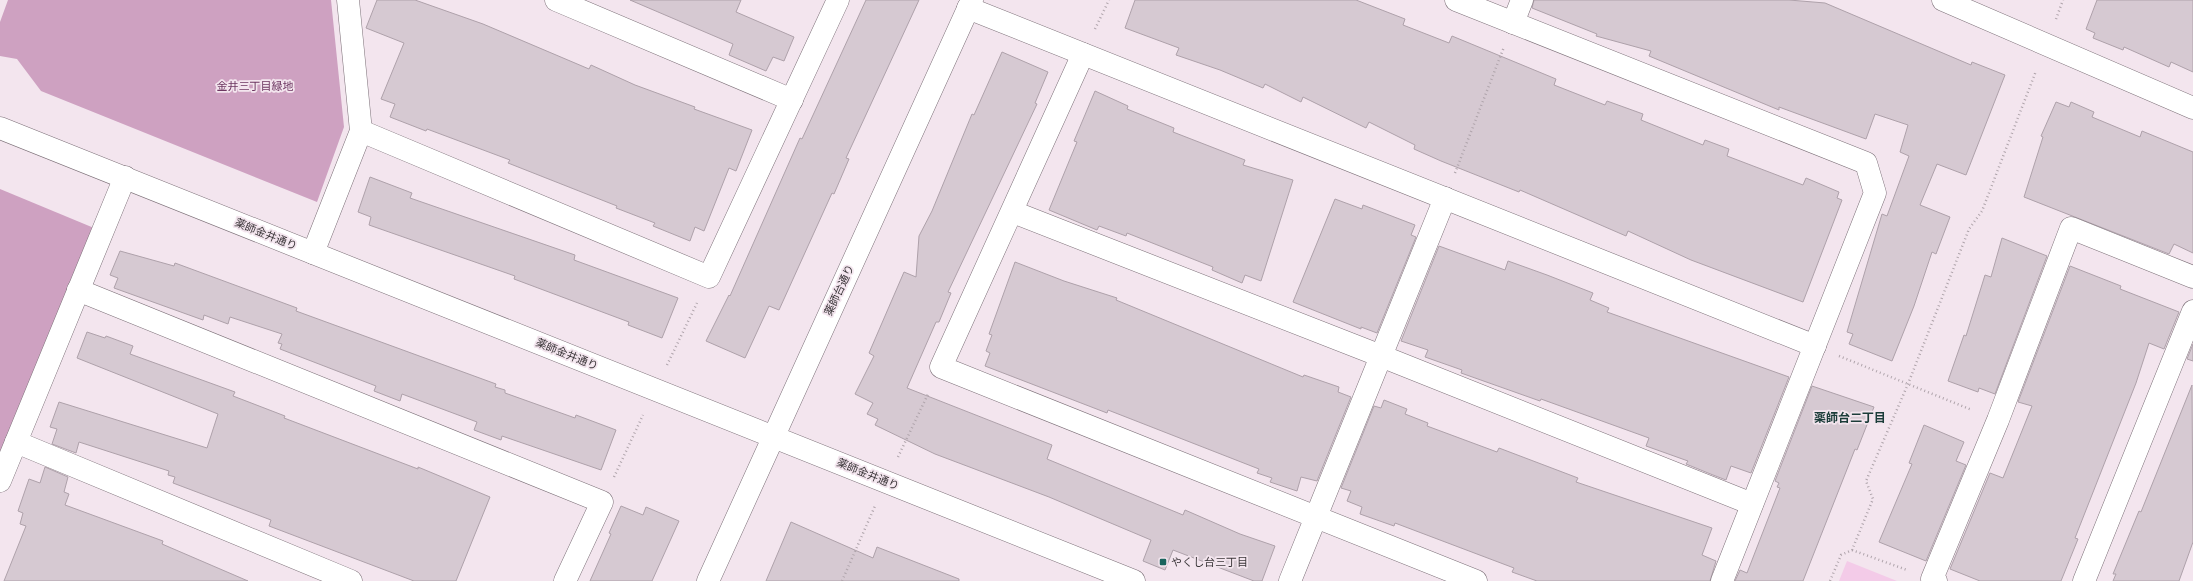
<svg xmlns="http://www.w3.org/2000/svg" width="2193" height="581" viewBox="0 0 2193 581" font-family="'Exo 2','Noto Sans JP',sans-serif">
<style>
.green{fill:#f3cbe8}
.forest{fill:#cea1c1}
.building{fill:#d6c9d2;stroke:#aea1aa}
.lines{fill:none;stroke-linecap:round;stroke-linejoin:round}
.minor-casing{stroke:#7d7179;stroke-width:23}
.tertiary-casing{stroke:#7d7179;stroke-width:23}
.path{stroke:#afa4ab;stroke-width:2.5;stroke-dasharray:1 3;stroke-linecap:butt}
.minor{stroke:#fff;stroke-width:22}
.tertiary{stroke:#fff;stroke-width:22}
.poi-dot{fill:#18645d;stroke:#f3e5ee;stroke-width:1.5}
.labels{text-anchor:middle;stroke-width:3.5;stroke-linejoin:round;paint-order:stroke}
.park-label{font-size:11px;fill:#6d3661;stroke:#f3e5ee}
.street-label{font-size:11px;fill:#3b3639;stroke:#f3e5ee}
.poi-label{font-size:11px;fill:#3b3639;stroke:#f3e5ee;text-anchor:start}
.neighbourhood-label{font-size:12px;font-weight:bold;fill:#1b3c39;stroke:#f3e5ee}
</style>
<rect width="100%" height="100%" fill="#f3e5ee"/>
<!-- green -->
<polygon class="green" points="1847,561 1897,581 1839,581"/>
<!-- forest -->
<g class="forest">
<polygon points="8,0 331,0 344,127 317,202 41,91 17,59 0,56 0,22"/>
<polygon points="0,189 94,228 0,456"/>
</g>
<!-- building -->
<g class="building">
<polygon points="377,0 415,0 483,24 589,69 591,65 635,85 695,107 694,109 752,130 736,171 729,168 704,231 695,227 690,241 653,226 655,223 616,208 617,206 508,163 510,160 427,129 426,131 390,117 395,104 381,99 404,43 366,28"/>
<polygon points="630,0 741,0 736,12 794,37 784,61 773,57 766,71 729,55 733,44"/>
<polygon points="866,0 919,0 846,158 849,159 834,194 832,193 779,310 769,306 745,358 706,341 729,295 730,296 800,138 802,139"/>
<polygon points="1135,0 1356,0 1405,19 1403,25 1449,43 1452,36 1556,79 1554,85 1605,105 1607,101 1643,114 1641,120 1703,145 1705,140 1729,149 1727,156 1803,185 1806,178 1839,192 1837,198 1842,200 1803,302 1691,260 1628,231 1626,236 1520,190 1519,192 1441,161 1414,149 1415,145 1369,122 1366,128 1303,97 1301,102 1265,84 1263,88 1220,70 1176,55 1179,48 1125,28"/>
<polygon points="1534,0 1789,0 1825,3 1971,65 1972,62 2005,75 1966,175 1937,164 1920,205 1950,217 1936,254 1932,252 1914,306 1892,361 1849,344 1853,334 1847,332 1882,214 1887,216 1909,156 1900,152 1908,125 1875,114 1866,139 1779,107 1779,110 1649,56 1651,51 1596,36 1597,34 1532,8"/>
<polygon points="2097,0 2193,0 2193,72 2171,62 2169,67 2124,47 2123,50 2093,38 2095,33 2086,29"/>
<polygon points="1002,52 1048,72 1035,103 1037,104 948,292 951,293 939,322 936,322 907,388 1052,445 1047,459 1183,515 1185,510 1240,534 1275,546 1262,581 1254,581 1173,550 1165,570 1143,561 1151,540 1049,497 935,454 875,425 878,419 867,414 873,403 855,394 874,356 869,353 904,272 916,277 919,236 932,211 972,114 974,115"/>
<polygon points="1095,91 1128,106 1127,109 1174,128 1173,132 1245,160 1243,165 1293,180 1261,281 1245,275 1242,283 1212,270 1213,267 1127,233 1126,236 1099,226 1097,230 1049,210 1077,142 1074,141"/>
<polygon points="2056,102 2069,107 2071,102 2094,112 2092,117 2140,137 2142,131 2193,152 2193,253 2174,244 2169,254 2024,197 2043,137 2041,136"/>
<polygon points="370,177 412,193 410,198 575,255 574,260 678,298 662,338 628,325 629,322 514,279 515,276 369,225 371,217 358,212"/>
<polygon points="1335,199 1362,209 1363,205 1415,225 1411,235 1416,237 1377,333 1361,327 1361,329 1293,302"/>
<polygon points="2002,238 2047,256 1995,394 1979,388 1978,392 1948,381 1964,335 1966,336 1985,275 1991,277"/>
<polygon points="1439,246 1505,270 1508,261 1547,275 1593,293 1590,300 1609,308 1607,312 1789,377 1751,473 1731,466 1726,480 1713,475 1686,464 1688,461 1646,446 1649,438 1541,399 1540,401 1461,373 1462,370 1425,357 1428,350 1401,341"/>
<polygon points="120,251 174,266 175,263 297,308 296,311 496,384 495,387 505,390 505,393 575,418 576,415 616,430 601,470 502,436 501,440 474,430 477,422 402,394 400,401 374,391 376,386 280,349 282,344 278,343 282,334 230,317 228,324 204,315 203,320 114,288 118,278 110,275"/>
<polygon points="1015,262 1064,281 1117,298 1116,300 1303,377 1304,375 1339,387 1338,392 1351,397 1317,481 1301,477 1297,491 1270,482 1272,478 1257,473 1259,469 1108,410 1107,413 985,366 990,353 986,351 992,335 989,334"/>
<polygon points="2070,266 2121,286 2120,289 2179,312 2164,349 2149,343 2136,383 2075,538 2078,539 2061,581 1980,581 1950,569 1990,473 2003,478 2032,406 2018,402"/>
<polygon points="87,332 105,338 106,336 133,346 130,354 235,392 233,396 285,416 284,418 418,469 418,467 490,497 456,581 414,581 269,526 271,520 173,483 175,477 168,475 169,471 79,442 76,453 52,444 57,429 50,427 59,402 207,448 218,414 77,358"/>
<polygon points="2193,344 2193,361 2187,359"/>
<polygon points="2192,385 2193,542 2179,581 2113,581 2116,574 2113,574 2139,511 2141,512"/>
<polygon points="1812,386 1874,407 1857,450 1855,449 1803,581 1735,581 1740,570 1747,573 1780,488 1777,487 1779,483 1775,481"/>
<polygon points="1384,400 1407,409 1405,414 1428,423 1427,426 1497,452 1499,448 1578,478 1576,482 1712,528 1702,555 1716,561 1710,581 1537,581 1512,572 1514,568 1395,523 1394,526 1360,514 1362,507 1347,501 1351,491 1341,488 1374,406 1381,408"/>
<polygon points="1924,425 1964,442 1956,461 1966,465 1926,561 1879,542 1912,464 1909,463"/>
<polygon points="45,467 68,477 64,492 69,494 65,505 163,541 162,544 248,581 4,581 26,526 20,524 23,513 18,511 29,479 40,483"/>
<polygon points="621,506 643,515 646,507 679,521 652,581 590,581 611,534 609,533"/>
<polygon points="791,522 873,558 877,547 959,579 959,581 766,581"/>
</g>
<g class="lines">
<defs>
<g id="minor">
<polyline points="556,0 792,100"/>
<polyline points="1456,0 1866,163 1875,193 1722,581"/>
<polyline points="1943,0 2193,108"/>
<polyline points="968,8 1815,346"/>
<polyline points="1513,23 1522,0"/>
<polyline points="1083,54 941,367 1476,581"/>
<polyline points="361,131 709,277 838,0"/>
<polyline points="1013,212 1381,356 1752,504"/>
<polyline points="313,253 361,131 348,0"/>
<polyline points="78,290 602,502 565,581"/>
<polyline points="16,442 351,581"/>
<polyline points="0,481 125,177"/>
<polyline points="1290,581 1445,198"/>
<polyline points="1936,581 1932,579 1998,420 2071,228 2193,277"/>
<polyline points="2084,581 2193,311"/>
</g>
<g id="tertiary">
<polyline points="0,128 1134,581"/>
<polyline points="708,581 972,0"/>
</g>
</defs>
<!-- minor casing -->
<use href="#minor" class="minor-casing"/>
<!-- tertiary casing -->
<use href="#tertiary" class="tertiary-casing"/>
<!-- path -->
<g class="path">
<polyline points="2056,19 2063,0"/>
<polyline points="1095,29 1109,0"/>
<polyline points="1455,173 1504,47"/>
<polyline points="1839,356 1972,410"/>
<polyline points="667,365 697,303"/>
<polyline points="898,457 929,392"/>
<polyline points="614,477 643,415"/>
<polyline points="1852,550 1907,570"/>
<polyline points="842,581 875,506"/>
<polyline points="1830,581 1841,555 1852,550 1873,499 1866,481 1908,384 1969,229 1982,211 2036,71"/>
</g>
<!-- minor -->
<use href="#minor" class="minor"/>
<!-- tertiary -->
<use href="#tertiary" class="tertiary"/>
</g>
<!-- markers -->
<rect class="poi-dot" x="1159" y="558" width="8" height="8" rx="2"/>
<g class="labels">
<!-- park labels -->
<g class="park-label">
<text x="255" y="90">金井三丁目緑地</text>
</g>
<!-- street labels -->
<g class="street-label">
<text transform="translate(266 234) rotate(22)" y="4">薬師金井通り</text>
<text transform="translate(839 290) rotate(-65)" y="4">薬師台通り</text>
<text transform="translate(567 354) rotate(22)" y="4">薬師金井通り</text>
<text transform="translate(868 474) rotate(22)" y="4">薬師金井通り</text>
</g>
<!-- poi labels -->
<g class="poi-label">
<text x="1171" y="566">やくし台三丁目</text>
</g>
<!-- neighbourhood labels -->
<g class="neighbourhood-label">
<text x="1850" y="422">薬師台二丁目</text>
</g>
</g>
</svg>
